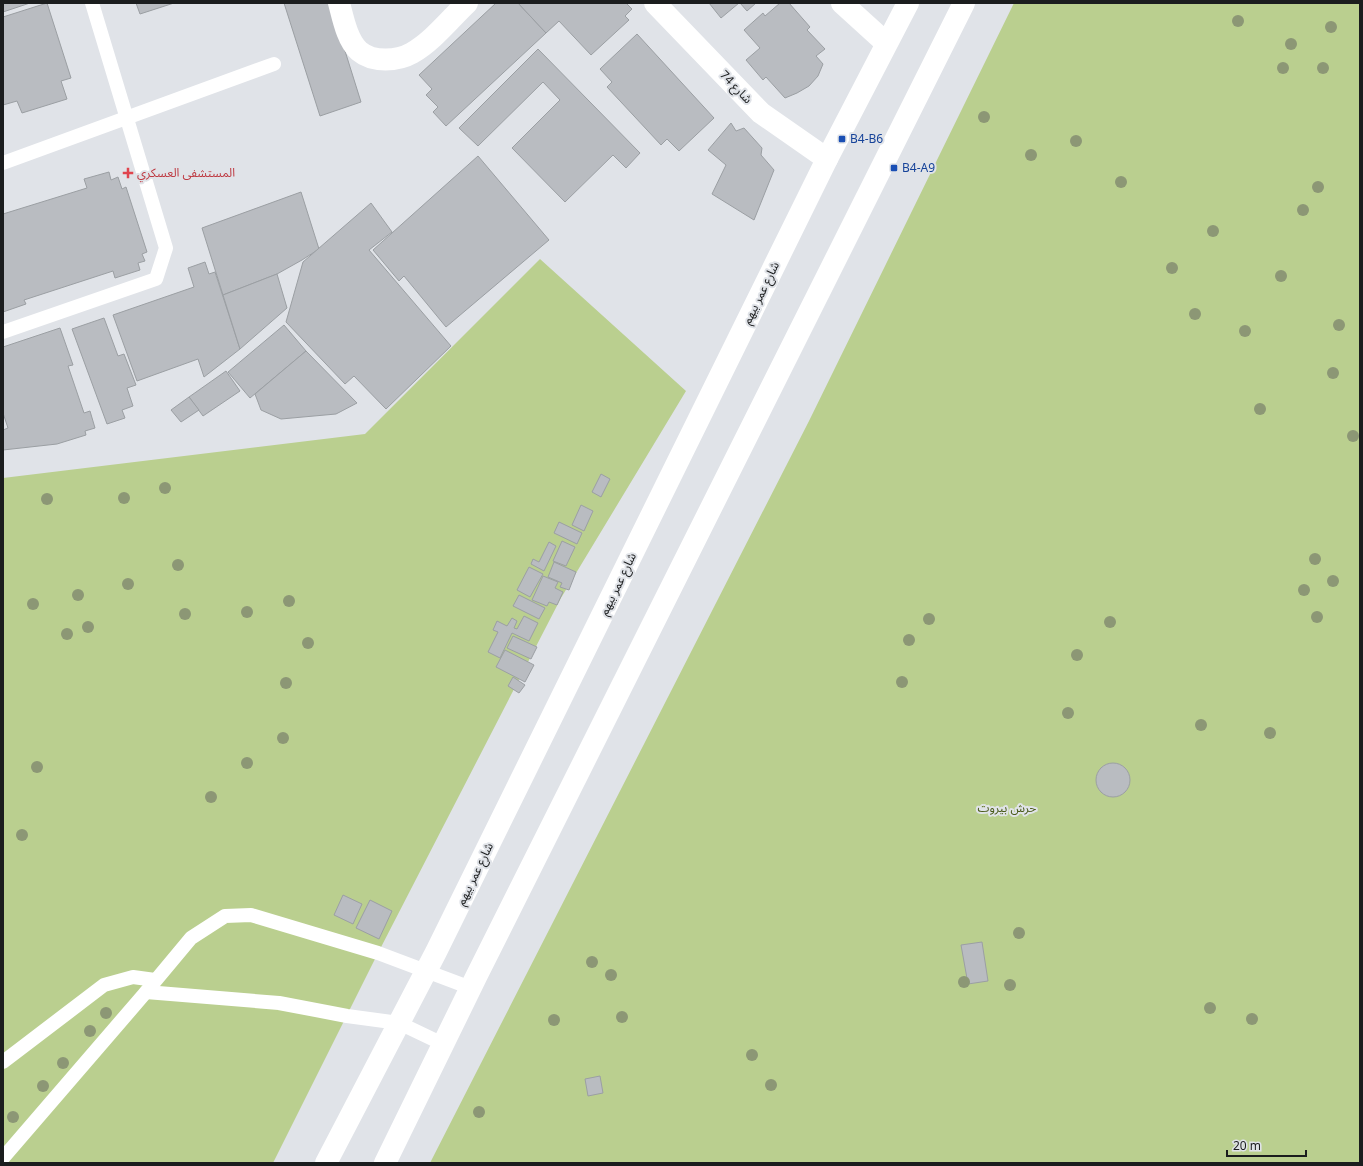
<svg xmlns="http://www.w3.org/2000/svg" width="1363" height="1166" viewBox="0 0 1363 1166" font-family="'Noto Sans','Noto Sans Arabic',sans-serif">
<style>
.green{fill:#bacf8f}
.building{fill:#b9bcc1;stroke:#9b9fa3}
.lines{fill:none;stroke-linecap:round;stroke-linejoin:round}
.lane{stroke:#fff;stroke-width:14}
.street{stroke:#fff;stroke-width:22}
.secondary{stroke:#fff;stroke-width:22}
.tree{fill:#8c9775}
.transit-dot{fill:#1a4fb4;stroke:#e0e3e8;stroke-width:1.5}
.health-dot{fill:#e0444e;stroke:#e0e3e8;stroke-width:1.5}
.labels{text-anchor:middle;stroke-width:4;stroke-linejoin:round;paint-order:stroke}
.street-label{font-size:12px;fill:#1b1d1e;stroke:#e0e3e8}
.transit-label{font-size:12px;fill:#164399;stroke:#e0e3e8;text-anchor:start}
.health-label{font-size:12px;fill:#be3a42;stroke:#e0e3e8;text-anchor:start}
.park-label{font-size:12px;fill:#485917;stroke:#e0e3e8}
</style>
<rect width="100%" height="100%" fill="#e0e3e8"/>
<!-- green -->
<g class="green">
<polygon points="1014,3 1360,3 1360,1163 430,1163 809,421"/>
<polygon points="540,259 686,391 561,598 378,953 273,1163 3,1163 3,478 365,434"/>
</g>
<!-- building -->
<g class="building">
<polygon points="3,3 30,3 3,12"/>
<polygon points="47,3 71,78 61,81 67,99 22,113 17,101 3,105 3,17"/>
<polygon points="136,3 174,3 140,14"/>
<polygon points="284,3 330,3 361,102 320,116"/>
<polygon points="496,3 518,3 546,33 446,126 433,112 438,107 426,95 432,89 419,75"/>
<polygon points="518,3 626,3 632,9 625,16 629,20 591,55 559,21 546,33"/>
<polygon points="709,3 739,3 721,18"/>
<polygon points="740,3 756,3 747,11"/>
<polygon points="780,3 789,3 810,27 807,30 825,49 816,56 823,64 818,76 809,86 797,93 785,98 766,77 763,80 746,60 760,48 744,30 763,13 765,16"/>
<polygon points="637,34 714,118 679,151 667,139 661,145 607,87 612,82 600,69"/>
<polygon points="538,49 640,153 626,168 613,155 565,202 512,148 560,100 543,82 478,146 459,128"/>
<polygon points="731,123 736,131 744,128 762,148 761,155 774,170 754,220 712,194 726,165 708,150"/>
<polygon points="478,156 549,240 446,327 404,276 399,281 373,250"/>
<polygon points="109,172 111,180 118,177 122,189 126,187 147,252 142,254 145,261 138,263 140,270 115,278 113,271 24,300 26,304 3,312 3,214 87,188 84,179"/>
<polygon points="301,192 319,249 302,260 277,274 223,295 202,228"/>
<polygon points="371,203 392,232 369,250 451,346 386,409 354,376 345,384 286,322 303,262"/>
<polygon points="205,262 209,274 215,272 240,349 204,377 198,359 137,381 113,315 194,287 188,268"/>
<polygon points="277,274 287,308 240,349 223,295"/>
<polygon points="104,318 118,356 124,354 136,385 127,388 133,406 122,410 125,418 107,424 72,329"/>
<polygon points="284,325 306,351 250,398 228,372"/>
<polygon points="60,328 73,365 68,366 84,413 90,411 95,428 85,431 86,435 57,444 3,450 3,430 8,428 3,413 3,347"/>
<polygon points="306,351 357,403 336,414 281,419 261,410 255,394"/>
<polygon points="226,371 240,391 203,416 189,397"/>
<polygon points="189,397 199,410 181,422 171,410"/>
<polygon points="601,474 610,479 601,497 592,492"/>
<polygon points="581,505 593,511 584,531 572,525"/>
<polygon points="559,522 582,533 577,544 554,533"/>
<polygon points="562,541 575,547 566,566 553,561"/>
<polygon points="549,542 556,546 544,571 531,564 533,559 539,562"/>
<polygon points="554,562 576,572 569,590 560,587 562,583 548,577"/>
<polygon points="529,567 543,574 530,597 517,590"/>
<polygon points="543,576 558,582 555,588 563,592 557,605 549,602 547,606 532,600"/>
<polygon points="519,595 545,608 539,619 513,606"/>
<polygon points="524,616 538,623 529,641 512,633 500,658 488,652 498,632 493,630 497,621 507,626 512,618 517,621 514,628 517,629"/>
<polygon points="513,636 537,647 531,659 507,648"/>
<polygon points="505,650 534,665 525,682 496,667"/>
<polygon points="513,677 525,685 519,693 508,686"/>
<circle cx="1113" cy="780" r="17"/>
<polygon points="343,895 362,904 353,924 334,915"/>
<polygon points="370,900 392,911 379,939 356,928"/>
<polygon points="982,942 988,981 968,984 961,945"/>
<polygon points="600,1076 603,1093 588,1096 585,1079"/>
</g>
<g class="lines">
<!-- lane -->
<g class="lane">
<polyline points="3,163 274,64"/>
<polyline points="3,332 156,279 166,248 92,3"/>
<polyline points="146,992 279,1003 347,1016 399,1023 443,1044"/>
<polyline points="3,1062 104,985 133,977 155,980"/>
<polyline points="3,1158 146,992 191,938 225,916 251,915 378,953 471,988"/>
</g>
<!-- street -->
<g class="street">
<path d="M339 3C343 18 347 40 359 51 373 63 398 61 412 53 433 41 450 19 467 3"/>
<polyline points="655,3 761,113 827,159"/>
<polyline points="842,3 886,43"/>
</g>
<!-- secondary -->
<g class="secondary">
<polyline points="326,1163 436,952 827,159 908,3"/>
<polyline points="385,1163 477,975 964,3"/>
</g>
</g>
<!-- trees -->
<g class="tree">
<circle cx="1238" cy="21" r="6"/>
<circle cx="1331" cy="27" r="6"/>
<circle cx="1291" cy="44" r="6"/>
<circle cx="1283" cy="68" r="6"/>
<circle cx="1323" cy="68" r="6"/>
<circle cx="984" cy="117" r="6"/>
<circle cx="1076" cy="141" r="6"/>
<circle cx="1031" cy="155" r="6"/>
<circle cx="1121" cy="182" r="6"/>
<circle cx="1318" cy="187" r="6"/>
<circle cx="1303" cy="210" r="6"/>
<circle cx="1213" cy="231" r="6"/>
<circle cx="1172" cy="268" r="6"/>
<circle cx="1281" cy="276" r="6"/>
<circle cx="1195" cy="314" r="6"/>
<circle cx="1339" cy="325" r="6"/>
<circle cx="1245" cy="331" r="6"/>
<circle cx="1333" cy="373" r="6"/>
<circle cx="1260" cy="409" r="6"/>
<circle cx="1353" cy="436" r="6"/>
<circle cx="165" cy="488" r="6"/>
<circle cx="124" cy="498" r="6"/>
<circle cx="47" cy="499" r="6"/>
<circle cx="1315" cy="559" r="6"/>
<circle cx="178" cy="565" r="6"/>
<circle cx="1333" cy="581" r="6"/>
<circle cx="128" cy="584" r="6"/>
<circle cx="1304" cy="590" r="6"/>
<circle cx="78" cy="595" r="6"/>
<circle cx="289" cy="601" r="6"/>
<circle cx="33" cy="604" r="6"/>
<circle cx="247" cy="612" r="6"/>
<circle cx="185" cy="614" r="6"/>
<circle cx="1317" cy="617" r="6"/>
<circle cx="929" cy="619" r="6"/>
<circle cx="1110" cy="622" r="6"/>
<circle cx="88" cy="627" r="6"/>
<circle cx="67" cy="634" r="6"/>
<circle cx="909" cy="640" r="6"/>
<circle cx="308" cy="643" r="6"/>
<circle cx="1077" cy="655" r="6"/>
<circle cx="902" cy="682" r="6"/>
<circle cx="286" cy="683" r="6"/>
<circle cx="1068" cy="713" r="6"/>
<circle cx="1201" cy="725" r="6"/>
<circle cx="1270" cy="733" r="6"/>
<circle cx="283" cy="738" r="6"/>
<circle cx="247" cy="763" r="6"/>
<circle cx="37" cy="767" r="6"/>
<circle cx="211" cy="797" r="6"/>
<circle cx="22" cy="835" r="6"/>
<circle cx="1019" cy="933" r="6"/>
<circle cx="592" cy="962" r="6"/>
<circle cx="611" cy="975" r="6"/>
<circle cx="964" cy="982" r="6"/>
<circle cx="1010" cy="985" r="6"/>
<circle cx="1210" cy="1008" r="6"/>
<circle cx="106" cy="1013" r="6"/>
<circle cx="622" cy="1017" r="6"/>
<circle cx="1252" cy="1019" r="6"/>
<circle cx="554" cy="1020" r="6"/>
<circle cx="90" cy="1031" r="6"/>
<circle cx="752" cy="1055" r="6"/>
<circle cx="63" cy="1063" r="6"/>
<circle cx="771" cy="1085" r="6"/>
<circle cx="43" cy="1086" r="6"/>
<circle cx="479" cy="1112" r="6"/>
<circle cx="13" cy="1117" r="6"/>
</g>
<!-- markers -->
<g class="transit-dot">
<rect x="838" y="135" width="8" height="8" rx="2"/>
<rect x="890" y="164" width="8" height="8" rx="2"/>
</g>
<path class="health-dot" d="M126 167h4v4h4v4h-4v4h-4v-4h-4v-4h4z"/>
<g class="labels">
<!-- street labels -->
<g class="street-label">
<text transform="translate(736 87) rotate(46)" y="4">شارع 74</text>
<text transform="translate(761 293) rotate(-64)" y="4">شارع عمر بيهم</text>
<text transform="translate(618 584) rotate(-64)" y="4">شارع عمر بيهم</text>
<text transform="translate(475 874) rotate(-64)" y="4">شارع عمر بيهم</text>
</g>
<!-- transit labels -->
<g class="transit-label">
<text x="850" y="143">B4-B6</text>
<text x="902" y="172">B4-A9</text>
</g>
<!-- health labels -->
<g class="health-label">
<text x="137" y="177">المستشفى العسكري</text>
</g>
<!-- park labels -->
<g class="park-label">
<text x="1007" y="812">حرش بيروت</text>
</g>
</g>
<!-- border -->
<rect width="1363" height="1166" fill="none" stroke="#1b1d1e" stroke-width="8"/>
<!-- scale -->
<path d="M1227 1150v6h79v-6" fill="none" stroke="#1b1d1e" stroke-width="2"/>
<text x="1233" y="1150" font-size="12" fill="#1b1d1e" stroke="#e0e3e8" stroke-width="3" paint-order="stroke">20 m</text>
</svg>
